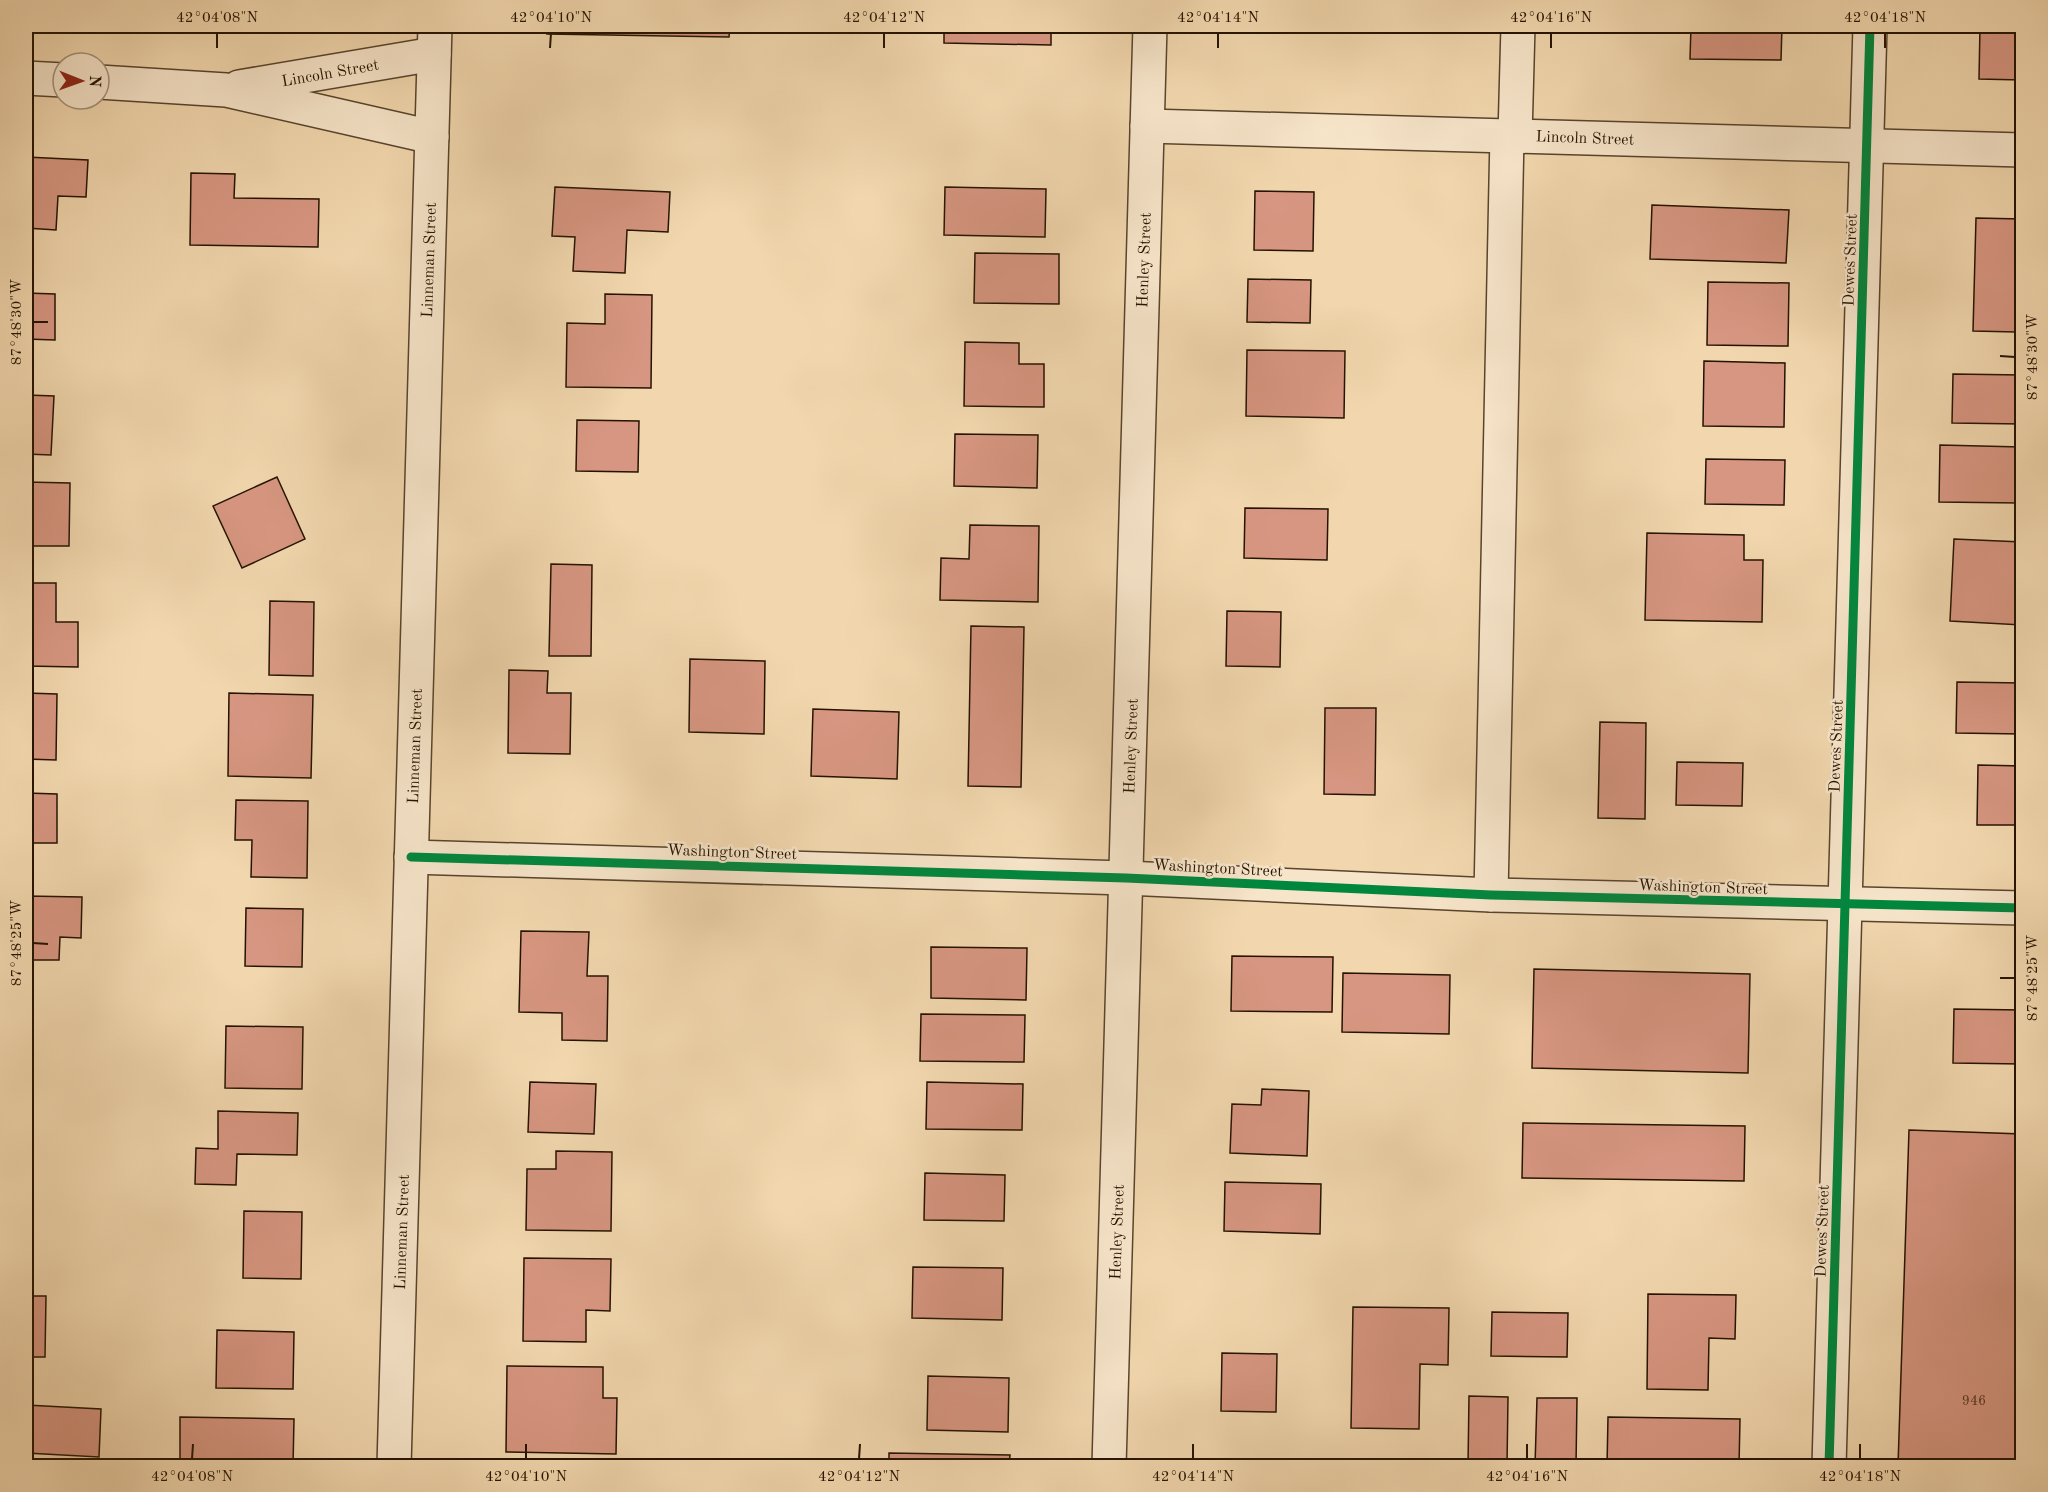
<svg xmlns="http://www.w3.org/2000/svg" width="2048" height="1492" viewBox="0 0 2048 1492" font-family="'Old Standard TT',serif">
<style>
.building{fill:#d79681;stroke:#251300;stroke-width:1.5}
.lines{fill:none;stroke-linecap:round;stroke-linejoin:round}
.minor-casing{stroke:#58442c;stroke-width:36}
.minor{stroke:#f7e5ca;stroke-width:33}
.cycleway-casing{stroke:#f7e5ca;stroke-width:13}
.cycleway{stroke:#00873e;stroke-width:9}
.ticks{fill:none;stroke:#251300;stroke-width:2}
.labels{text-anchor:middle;stroke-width:5;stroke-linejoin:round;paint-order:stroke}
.number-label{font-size:14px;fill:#523420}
.street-label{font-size:16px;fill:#251300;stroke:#f7e5ca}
.neatline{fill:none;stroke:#251300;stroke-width:2}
.ticks-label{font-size:15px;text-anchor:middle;fill:#251300}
</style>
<rect width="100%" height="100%" fill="#f2d7ae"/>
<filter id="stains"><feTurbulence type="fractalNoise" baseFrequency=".00333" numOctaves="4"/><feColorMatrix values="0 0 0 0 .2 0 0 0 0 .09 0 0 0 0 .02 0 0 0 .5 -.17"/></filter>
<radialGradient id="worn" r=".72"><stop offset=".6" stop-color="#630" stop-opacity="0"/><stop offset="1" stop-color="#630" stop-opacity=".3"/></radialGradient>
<!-- building -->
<g class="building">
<polygon points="548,26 730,26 729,37 547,34"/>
<polygon points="944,26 1051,26 1051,45 944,43"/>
<polygon points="1691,26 1782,26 1781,60 1690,59"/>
<polygon points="1980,26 2022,26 2022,80 1979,79"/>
<polygon points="26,157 88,160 86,197 58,196 56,230 26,228"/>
<polygon points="191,173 235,174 234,198 319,199 318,247 190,245"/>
<polygon points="555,187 670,192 668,232 627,230 625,273 573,271 575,237 552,236"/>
<polygon points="945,187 1046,189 1045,237 944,235"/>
<polygon points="1255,191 1314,192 1313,251 1254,250"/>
<polygon points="1652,205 1789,210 1786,263 1650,259"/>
<polygon points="1976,218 2022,219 2022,292 2016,291 2016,332 1973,331"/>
<polygon points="975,253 1059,254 1059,304 974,303"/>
<polygon points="1248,279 1311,280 1310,323 1247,322"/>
<polygon points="1708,282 1789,283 1788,346 1707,345"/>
<polygon points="26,293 55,294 55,340 26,339"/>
<polygon points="605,294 652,295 651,388 566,387 567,323 605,324"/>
<polygon points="965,342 1019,343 1019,364 1044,364 1044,407 964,406"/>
<polygon points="1247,350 1345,351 1344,418 1246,416"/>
<polygon points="1704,361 1785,363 1784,427 1703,426"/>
<polygon points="1953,374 2022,375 2022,424 1952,423"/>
<polygon points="26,377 27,377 27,395 54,396 51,455 26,454"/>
<polygon points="577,420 639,421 638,472 576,471"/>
<polygon points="955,434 1038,435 1037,488 954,486"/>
<polygon points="1940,445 2021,447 2019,503 1939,502"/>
<polygon points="1706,459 1785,460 1784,505 1705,504"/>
<polygon points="277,477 305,539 242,568 213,506"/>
<polygon points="26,482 70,483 69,546 26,546"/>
<polygon points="1245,508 1328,509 1327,560 1244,558"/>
<polygon points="970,525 1039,526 1038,602 940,600 941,558 969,559"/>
<polygon points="1647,533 1744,535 1744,560 1763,560 1762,622 1645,620"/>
<polygon points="1954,539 2022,542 2022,625 1950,621"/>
<polygon points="551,564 592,565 591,656 549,656"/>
<polygon points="26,583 56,583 56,622 78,622 78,667 26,666"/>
<polygon points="270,601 314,602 313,676 269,675"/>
<polygon points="1227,611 1281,612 1280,667 1226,666"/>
<polygon points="971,626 1024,627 1021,787 968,786"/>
<polygon points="690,659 765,661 764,734 689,732"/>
<polygon points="509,670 548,671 547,693 571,693 570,754 508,753"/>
<polygon points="1957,682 2022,683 2022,734 1956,733"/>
<polygon points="26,693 57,694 56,760 26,759"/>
<polygon points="229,693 313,695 311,778 228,776"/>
<polygon points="1325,708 1376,708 1375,795 1324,794"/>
<polygon points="813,709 899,712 897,779 811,776"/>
<polygon points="1600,722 1646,723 1645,819 1598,818"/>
<polygon points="1677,762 1743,763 1742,806 1676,805"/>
<polygon points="1978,765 2022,766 2022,825 1977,825"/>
<polygon points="26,793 57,794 57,843 31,843 32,869 26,869"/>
<polygon points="236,800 308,801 307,878 251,877 252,840 235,840"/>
<polygon points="26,896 82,897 81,938 60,937 59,960 26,960"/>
<polygon points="246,908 303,909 302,967 245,966"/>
<polygon points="521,931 589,932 587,976 608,976 607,1041 562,1040 562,1013 519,1012"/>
<polygon points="931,947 1027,948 1026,1000 931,998"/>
<polygon points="1232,956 1333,957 1332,1012 1231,1011"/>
<polygon points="1534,969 1750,974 1748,1073 1532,1068"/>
<polygon points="1343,973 1450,975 1449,1034 1342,1032"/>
<polygon points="1954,1009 2022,1010 2022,1064 1953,1063"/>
<polygon points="921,1014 1025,1015 1024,1062 920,1061"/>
<polygon points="226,1026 303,1027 302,1089 225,1088"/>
<polygon points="530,1082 596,1084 594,1134 528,1132"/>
<polygon points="927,1082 1023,1084 1022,1130 926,1129"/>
<polygon points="1262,1089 1309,1091 1307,1156 1230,1153 1232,1104 1261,1105"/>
<polygon points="218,1111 298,1113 297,1155 237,1154 236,1185 195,1184 196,1148 218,1149"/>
<polygon points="26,1122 28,1122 27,1151 26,1151"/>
<polygon points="1523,1123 1745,1126 1744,1181 1522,1178"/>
<polygon points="1909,1130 2022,1134 2022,1441 2018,1443 2017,1466 1898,1466"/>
<polygon points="556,1151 612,1152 611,1231 526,1230 527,1169 556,1169"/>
<polygon points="925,1173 1005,1175 1004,1221 924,1220"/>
<polygon points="1225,1182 1321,1184 1320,1234 1224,1231"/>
<polygon points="244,1211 302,1212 301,1279 243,1278"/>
<polygon points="524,1258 611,1259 610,1311 586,1310 586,1342 523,1341"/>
<polygon points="913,1267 1003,1268 1002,1320 912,1318"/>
<polygon points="1648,1294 1736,1295 1735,1339 1709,1338 1708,1390 1647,1389"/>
<polygon points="26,1296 46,1296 45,1357 26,1357"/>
<polygon points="1353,1307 1449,1308 1448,1365 1420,1364 1419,1429 1351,1428"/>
<polygon points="1492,1312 1568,1313 1567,1357 1491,1356"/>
<polygon points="217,1330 294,1332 293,1389 216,1388"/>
<polygon points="1222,1353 1277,1354 1276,1412 1221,1411"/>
<polygon points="507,1366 603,1367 603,1398 617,1398 616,1454 506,1452"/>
<polygon points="928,1376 1009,1378 1008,1432 927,1430"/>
<polygon points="1469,1396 1508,1397 1507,1466 1468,1466"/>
<polygon points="1537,1398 1577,1398 1576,1466 1535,1466"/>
<polygon points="26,1405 101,1409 99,1457 26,1453"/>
<polygon points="180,1417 294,1419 293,1466 180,1466"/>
<polygon points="1608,1417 1740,1419 1739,1466 1607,1466"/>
<polygon points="889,1453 1010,1455 1009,1466 889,1466"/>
</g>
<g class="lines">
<defs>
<g id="minor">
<polyline points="26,78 63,80"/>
<polyline points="99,82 226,90 432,137"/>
<polyline points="239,87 434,54"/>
<polyline points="1147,126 2022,150"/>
<polyline points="1515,136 1518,26"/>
<polyline points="411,857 1126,878 1491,895 2022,908"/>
<polyline points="1491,895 1507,135"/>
<polyline points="394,1466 435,26"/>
<polyline points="1109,1466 1150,26"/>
<polyline points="1829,1466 1870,26"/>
</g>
</defs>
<!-- minor casing -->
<use href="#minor" class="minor-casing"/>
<!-- minor -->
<use href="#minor" class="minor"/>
<defs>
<g id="cycleway">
<polyline points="411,857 1126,878 1491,895 2022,908"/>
<polyline points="1829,1466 1870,26"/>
</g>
</defs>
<!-- cycleway casing -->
<use href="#cycleway" class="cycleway-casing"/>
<!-- cycleway -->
<use href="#cycleway" class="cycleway"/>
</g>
<!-- ticks -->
<path class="ticks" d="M217 48V33M550 48 551 33M884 48V33M1218 48V33M1551 48V33M1885 48V33M33 322H48M2000 356 2015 357M33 943 48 944M2000 978H2015M192 1459 193 1444M526 1459V1444M859 1459 860 1444M1193 1459V1444M1527 1459V1444M1860 1459V1444"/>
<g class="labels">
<!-- number labels -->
<g class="number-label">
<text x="1974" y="1405">946</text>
</g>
<!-- street labels -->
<g class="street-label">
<text transform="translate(330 72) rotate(-10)" y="6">Lincoln Street</text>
<text transform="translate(1585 137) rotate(2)" y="6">Lincoln Street</text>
<text transform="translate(428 260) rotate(-88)" y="6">Linneman Street</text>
<text transform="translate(1143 260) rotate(-88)" y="6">Henley Street</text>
<text transform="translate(1849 260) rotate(-88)" y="6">Dewes Street</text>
<text transform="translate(414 746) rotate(-88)" y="6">Linneman Street</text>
<text transform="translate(1130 746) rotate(-88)" y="6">Henley Street</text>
<text transform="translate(1835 746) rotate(-88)" y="6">Dewes Street</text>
<text transform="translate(732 851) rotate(2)" y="6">Washington Street</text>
<text transform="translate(1218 867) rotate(3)" y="6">Washington Street</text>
<text transform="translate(1703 886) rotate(2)" y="6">Washington Street</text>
<text transform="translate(1821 1231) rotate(-88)" y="6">Dewes Street</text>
<text transform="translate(401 1232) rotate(-88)" y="6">Linneman Street</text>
<text transform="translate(1116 1232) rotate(-88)" y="6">Henley Street</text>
</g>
</g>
<!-- margin -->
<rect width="2048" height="1492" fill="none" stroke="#f2d7ae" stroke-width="66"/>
<!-- north arrow -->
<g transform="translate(81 81) rotate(91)"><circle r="28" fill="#f7e5ca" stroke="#a39179" stroke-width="1.5"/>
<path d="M0-4.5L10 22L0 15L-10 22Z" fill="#8f2418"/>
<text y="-9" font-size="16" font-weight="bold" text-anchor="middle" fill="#251300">N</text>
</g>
<rect x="33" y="33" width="1982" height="1426" class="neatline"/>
<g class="ticks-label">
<text x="217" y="22">42°04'08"N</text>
<text x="551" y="22">42°04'10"N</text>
<text x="884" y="22">42°04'12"N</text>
<text x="1218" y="22">42°04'14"N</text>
<text x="1551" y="22">42°04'16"N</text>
<text x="1885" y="22">42°04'18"N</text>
<text transform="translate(16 322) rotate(-90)" y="5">87°48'30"W</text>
<text transform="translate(2032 357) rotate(-90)" y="5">87°48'30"W</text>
<text transform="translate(16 943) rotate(-90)" y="5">87°48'25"W</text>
<text transform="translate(2032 978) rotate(-90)" y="5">87°48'25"W</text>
<text x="192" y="1481">42°04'08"N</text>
<text x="526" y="1481">42°04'10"N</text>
<text x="859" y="1481">42°04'12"N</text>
<text x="1193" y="1481">42°04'14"N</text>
<text x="1527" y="1481">42°04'16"N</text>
<text x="1860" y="1481">42°04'18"N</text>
</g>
<rect width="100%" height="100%" filter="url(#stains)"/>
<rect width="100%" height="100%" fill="url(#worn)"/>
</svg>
